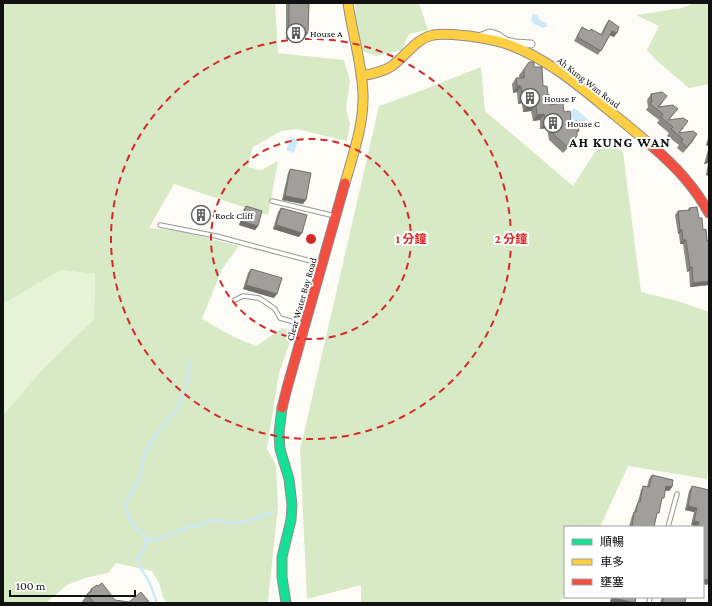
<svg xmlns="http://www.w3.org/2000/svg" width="712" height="606" viewBox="0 0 712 606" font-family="'Crimson Pro','Noto Sans TC',serif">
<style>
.green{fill:#e7f3d7}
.forest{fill:#d8eac5}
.water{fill:#cde8f7}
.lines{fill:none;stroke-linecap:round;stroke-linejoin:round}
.stream{stroke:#cde8f7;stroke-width:2.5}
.lane-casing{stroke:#979795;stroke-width:5.5}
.street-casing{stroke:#979795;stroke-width:9}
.fast-casing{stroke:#8e8d8b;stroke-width:11}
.slow-casing{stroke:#8e8d8b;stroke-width:11}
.jam-casing{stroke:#8e8d8b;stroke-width:11}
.lane{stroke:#fffffe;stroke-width:3.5}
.street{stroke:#fffffe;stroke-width:7}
.fast{stroke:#16e098;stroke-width:9}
.slow{stroke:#ffcf43;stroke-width:9}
.jam{stroke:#f24e42;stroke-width:9}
.wall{fill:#8a8986}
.shaded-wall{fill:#716f6d}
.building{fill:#a19f9c;stroke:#716f6d}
.ring{fill:none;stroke:#d62828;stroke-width:2;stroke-dasharray:7 5}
.labels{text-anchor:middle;stroke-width:4;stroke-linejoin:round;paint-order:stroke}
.poi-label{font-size:10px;fill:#111;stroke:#fff;text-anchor:start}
.street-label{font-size:10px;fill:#111;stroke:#fff}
.district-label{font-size:14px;font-weight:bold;letter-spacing:1px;fill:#111;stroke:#fff}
.centre{fill:#d62828;stroke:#fff;stroke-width:2}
.ring-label{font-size:12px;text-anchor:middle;font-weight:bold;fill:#d62828;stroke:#fff;stroke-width:4;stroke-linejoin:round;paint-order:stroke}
</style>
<rect width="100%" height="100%" fill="#fdfcf7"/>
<!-- green -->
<polygon class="green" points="61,270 95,274 94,319 41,371 3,415 3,304"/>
<!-- forest -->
<g class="forest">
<polygon points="3,3 275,3 278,53 344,60 350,81 346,109 350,124 347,141 297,129 281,131 253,147 248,167 261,170 278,161 268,215 174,184 149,228 181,231 239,246 222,269 202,319 234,337 256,346 282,328 294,331 279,373 267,449 276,465 278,507 268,601 269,603 167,603 163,597 159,583 152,571 116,563 108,573 85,578 67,585 46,603 3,603 3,415 41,371 94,319 95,274 61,270 3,304"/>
<polygon points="355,3 419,3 428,30 409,34 402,50 376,56 362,51 356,16"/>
<polygon points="694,3 709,3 709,84 689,88 656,60 647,50 659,26 636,15 682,8"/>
<polygon points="481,67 485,111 573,186 602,141 623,152 641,292 681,302 709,312 709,471 708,471 707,479 628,466 600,527 565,527 565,593 559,603 361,603 361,585 307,599 300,450 379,106 420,91"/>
</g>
<!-- water -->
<g class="water">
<polygon points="533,14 537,15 540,20 546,23 548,26 543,28 534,24 531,20"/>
<polygon points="574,108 588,119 582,126 568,115"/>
<polygon points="291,137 298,140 294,153 286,150"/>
</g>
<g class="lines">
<!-- stream -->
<g class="stream">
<path d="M125 504C127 513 129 522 137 529 140 532 144 534 145 538 150 546 139 552 138 561 138 565 141 568 143 572 150 581 153 592 157 603"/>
<polyline points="125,505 133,488 139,481 144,458 150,444 159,431 178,408 188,380 188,367 190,362"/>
<polyline points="146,542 172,534 188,527 198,526 208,522 219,520 223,522 231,523 242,522 255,519 273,512"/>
</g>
<defs>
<g id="lane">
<polyline points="272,201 335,216"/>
<polyline points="160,225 216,236 322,264"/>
<polyline points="235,300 243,296 259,298 268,304 275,309 280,318 304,325"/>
<polyline points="668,527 677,494"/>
<polyline points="649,603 650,597"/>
</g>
<polyline id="street" points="479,37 490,33 497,35 506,41 515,43 531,44"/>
<polyline id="fast" points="282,408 279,433 280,449 289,479 292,505 291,520 282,557 282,577 286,603"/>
<g id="slow">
<path d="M361 76C372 74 383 72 392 66 406 56 415 39 433 35 444 33 458 35 469 36 483 38 497 40 510 45 547 59 577 84 606 108 622 121 638 134 653 147"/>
<path d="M345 183C353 155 364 124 363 94 362 63 352 33 348 3"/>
</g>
<g id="jam">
<path d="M653 147C676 167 694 186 709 213"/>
<polyline points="282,408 287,388 345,183"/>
</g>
</defs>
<!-- lane casing -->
<use href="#lane" class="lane-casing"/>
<!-- street casing -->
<use href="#street" class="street-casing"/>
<!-- fast casing -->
<use href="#fast" class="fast-casing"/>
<!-- slow casing -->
<use href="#slow" class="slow-casing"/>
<!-- jam casing -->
<use href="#jam" class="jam-casing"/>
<!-- lane -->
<use href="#lane" class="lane"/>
<!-- street -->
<use href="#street" class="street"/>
<!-- fast -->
<use href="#fast" class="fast"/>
<!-- slow -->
<use href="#slow" class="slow"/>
<!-- jam -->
<use href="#jam" class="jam"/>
</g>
<!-- wall -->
<g class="wall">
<polygon points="286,3 309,3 305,37 302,37 301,39 286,39"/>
<polygon points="609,20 614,37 610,35 598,55 574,41 582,27 589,31 601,34 606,24"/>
<polygon points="534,67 548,95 550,105 564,112 571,122 579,131 577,133 577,136 573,142 563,153 549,140 547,128 540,129 540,120 533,121 531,111 523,112 522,103 518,104 517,92 513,93 512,84 516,78 519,78 519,75 524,69"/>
<polygon points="651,94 663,102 659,107 673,115 669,120 684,128 679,132 697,134 683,153 677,148 679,145 667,136 669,133 657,123 659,120 646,110 648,107 647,100"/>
<polygon points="709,136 709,176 706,175 708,163 704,164 709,146 706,145 708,138"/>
<polygon points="290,169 303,204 282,200 288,173"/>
<polygon points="246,206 258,226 255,230 239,225 243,210"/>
<polygon points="281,208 299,237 273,229 278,212"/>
<polygon points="689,208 699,218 707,241 709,240 709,285 690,287 689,271 687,272 683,244 680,244 679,234 678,234 675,215 678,211 688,210"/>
<polygon points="251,269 274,298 243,289 248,273"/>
<polygon points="652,475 672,487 669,491 665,490 656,517 654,527 629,527 632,516 634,512 636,506 638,502 641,490 643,486 647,487 649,479"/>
<polygon points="692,486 709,516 707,585 703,527 696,527 696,526 691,525 694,512 685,510 689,491"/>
<polygon points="91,589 115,600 129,602 150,603 81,603"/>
<polygon points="611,597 636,597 634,603 613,603 610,602"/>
<polygon points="662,597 686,597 685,603 660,603"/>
</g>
<!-- shaded-wall -->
<g class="shaded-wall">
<polygon points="612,31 617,33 614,37 609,35"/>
<polygon points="303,32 308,33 305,37 302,37 301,39 286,39 289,34"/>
<polygon points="517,86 521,86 517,92 513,93"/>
<polygon points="522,97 526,97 522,103 518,104"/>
<polygon points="536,105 531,111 523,112 527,106"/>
<polygon points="544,114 540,120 533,121 537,115"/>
<polygon points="551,122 547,128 540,129 545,123"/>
<polygon points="697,134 693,141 683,153 687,147"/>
<polygon points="577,136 573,142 563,153 568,147"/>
<polygon points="709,141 709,146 706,145"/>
<polygon points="709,159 709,162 708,163 704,164 707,160"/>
<polygon points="709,171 709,176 706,175"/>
<polygon points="285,196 306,200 303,204 282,200"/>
<polygon points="241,221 258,226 255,230 239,225"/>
<polygon points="276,225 302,233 299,237 273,229"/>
<polygon points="680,230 682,230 679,234 678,234"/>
<polygon points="683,240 686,240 683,244 680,244"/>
<polygon points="690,267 692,267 689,271 687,272"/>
<polygon points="709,281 709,285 690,287 693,283"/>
<polygon points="246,285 277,294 274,298 243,289"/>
<polygon points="666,486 672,487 669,491 663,490"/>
<polygon points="688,506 697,508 694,512 685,510"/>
<polygon points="694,521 699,522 696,526 691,525"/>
<polygon points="703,579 709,580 709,582 707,585 703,584"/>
<polygon points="613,598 635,603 613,603 610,602"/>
</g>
<!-- building -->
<g class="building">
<polygon points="289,3 309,3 308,33 303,32 304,35 289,34"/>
<polygon points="609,20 619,27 617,33 612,31 601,51 577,37 582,27 589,31 591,29 602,35"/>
<polygon points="529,62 534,62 534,67 542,67 543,86 547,86 548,95 549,94 550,105 563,103 564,112 570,111 571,122 577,121 579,131 577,131 577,136 568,147 553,134 551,122 545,123 544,114 537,115 536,105 527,106 526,97 522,97 521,86 517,86 516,78 524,78 524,69"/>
<polygon points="662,92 667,96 658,107 673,105 678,109 668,120 683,118 688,121 679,133 693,131 697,134 687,147 681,142 683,139 671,129 673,127 661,117 663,114 650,104 652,102 651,94"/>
<polygon points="709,151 709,159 707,160"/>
<polygon points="290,169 311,173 306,200 285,196"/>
<polygon points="246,206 262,211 258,226 241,221"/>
<polygon points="697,207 699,218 702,218 703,230 706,229 707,241 709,240 709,281 693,283 692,267 690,267 686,240 683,240 682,230 680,230 678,211 690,210 689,208"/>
<polygon points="281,208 307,215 302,233 276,225"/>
<polygon points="251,269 282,278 277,294 246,285"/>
<polygon points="652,475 673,480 672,487 666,486 664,498 662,498 659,513 657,513 654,527 632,527 634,512 636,512 638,502 640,502 643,486 649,487"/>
<polygon points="692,486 709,490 709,580 703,579 703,527 698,527 699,522 694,521 697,508 688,506"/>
<polygon points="102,583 115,600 129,602 141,592 150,603 94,603 87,594 92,591 91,589 97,585 98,586"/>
<polygon points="613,597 636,597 635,603 613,598"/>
<polygon points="664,597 686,597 685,603 662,603"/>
</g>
<!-- distance rings -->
<g class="ring">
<circle cx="311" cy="239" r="100"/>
<circle cx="311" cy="239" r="200"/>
</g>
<!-- icons -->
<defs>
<symbol id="building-ring" viewBox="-11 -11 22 22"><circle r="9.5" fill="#fff" stroke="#646362" stroke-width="1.5"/><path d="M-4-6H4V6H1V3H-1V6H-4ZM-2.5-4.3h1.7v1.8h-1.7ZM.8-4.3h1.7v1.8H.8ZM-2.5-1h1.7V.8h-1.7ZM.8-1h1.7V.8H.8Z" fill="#646362"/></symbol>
</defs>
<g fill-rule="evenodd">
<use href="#building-ring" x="285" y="22" width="22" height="22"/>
<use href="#building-ring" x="519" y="87" width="22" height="22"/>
<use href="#building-ring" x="542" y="112" width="22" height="22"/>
<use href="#building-ring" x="190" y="204" width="22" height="22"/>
</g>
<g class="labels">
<!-- poi labels -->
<g class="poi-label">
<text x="310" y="37">House A</text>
<text x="544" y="102">House F</text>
<text x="567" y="127">House C</text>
<text x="215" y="219">Rock Cliff</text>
</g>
<!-- street labels -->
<g class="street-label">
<text transform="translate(589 82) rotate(38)" y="4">Ah Kung Wan Road</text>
<text transform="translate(301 299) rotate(-74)" y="4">Clear Water Bay Road</text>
</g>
<!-- district labels -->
<g class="district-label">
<text x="620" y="147">AH KUNG WAN</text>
</g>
</g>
<circle cx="311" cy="239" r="6" class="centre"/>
<g class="ring-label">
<text x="411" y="243">1 分鐘</text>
<text x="511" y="243">2 分鐘</text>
</g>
<!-- border -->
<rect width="712" height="606" fill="none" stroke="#111111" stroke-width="8"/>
<!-- legend -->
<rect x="564" y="526" width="140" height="72" fill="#ffffff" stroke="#a0a0a0"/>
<rect x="572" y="539" width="20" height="6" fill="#16e098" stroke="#a0a0a0"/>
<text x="600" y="546" font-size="12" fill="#111111">順暢</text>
<rect x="572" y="559" width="20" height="6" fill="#ffcf43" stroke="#a0a0a0"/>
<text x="600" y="566" font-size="12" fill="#111111">車多</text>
<rect x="572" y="579" width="20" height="6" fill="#f24e42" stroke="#a0a0a0"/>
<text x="600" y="586" font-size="12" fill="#111111">壅塞</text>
<!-- scale -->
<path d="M10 590v6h125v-6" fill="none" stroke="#111111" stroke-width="2"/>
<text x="16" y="590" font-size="12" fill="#111111" stroke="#ffffff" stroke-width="3" paint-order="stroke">100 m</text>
</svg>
